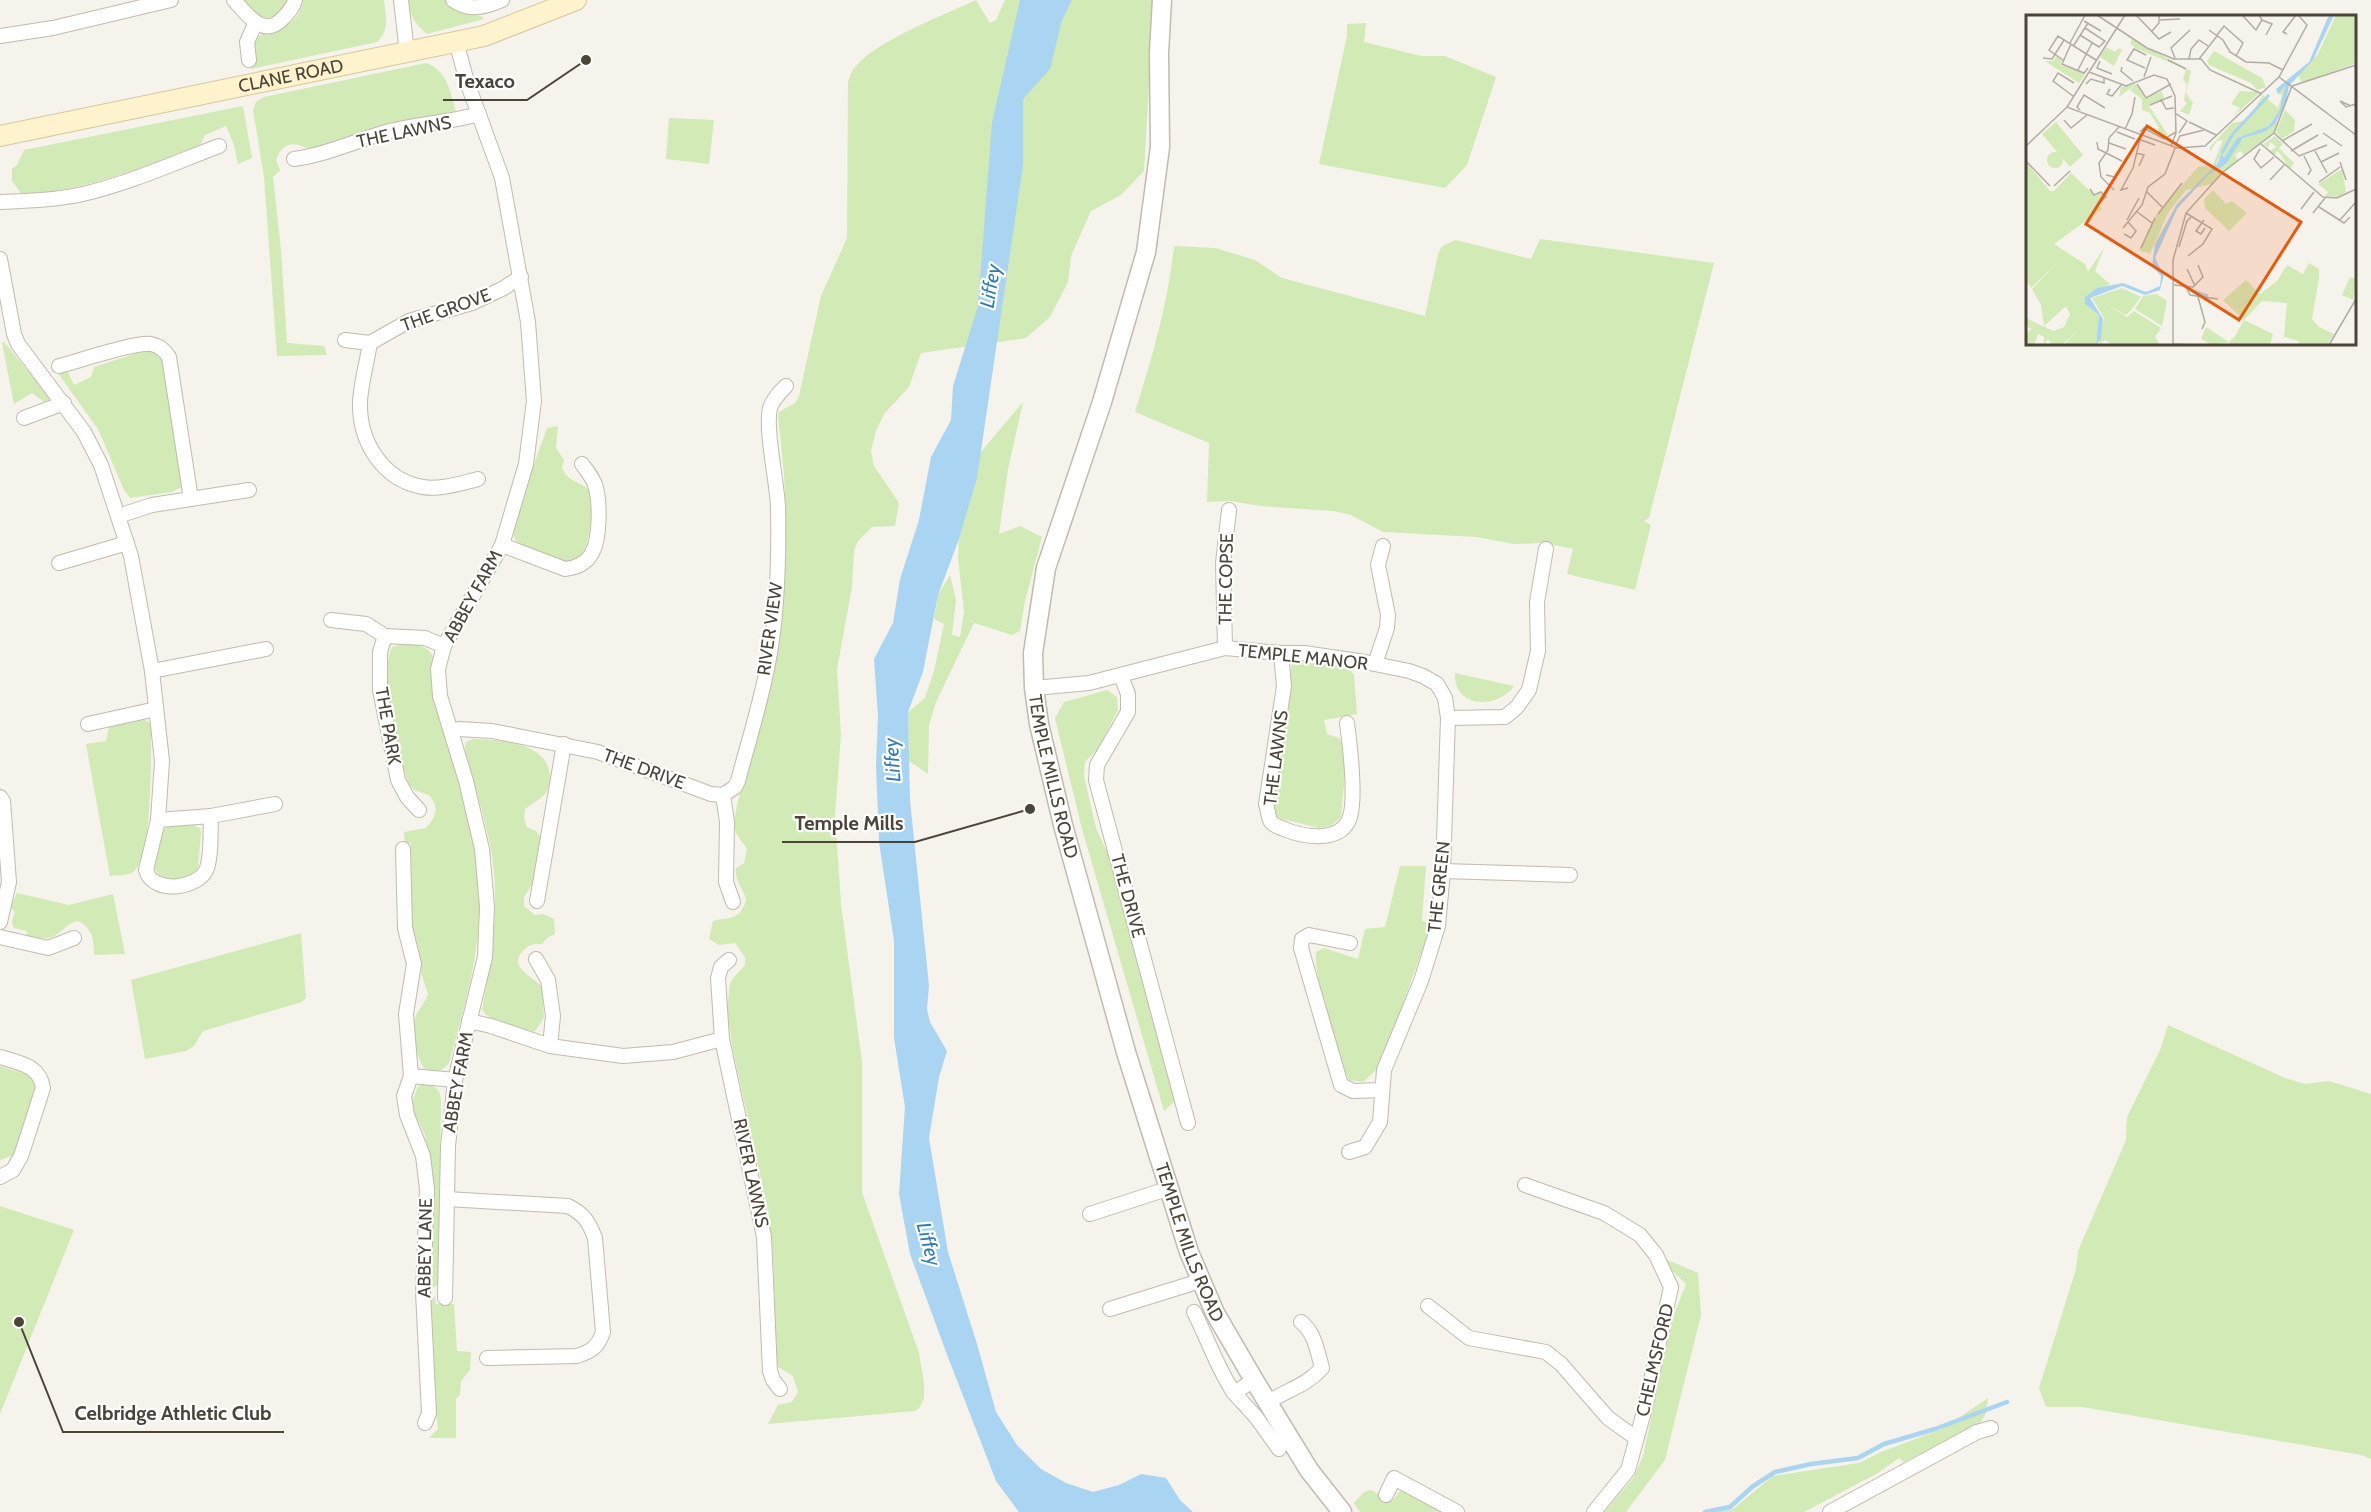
<svg xmlns="http://www.w3.org/2000/svg" width="2371" height="1512" viewBox="0 0 2371 1512" font-family="Cabin,sans-serif">
<style>
.green{fill:#d2eab5}
.water{fill:#a9d4f2}
.lines{fill:none;stroke-linecap:round;stroke-linejoin:round}
.stream{stroke:#a9d4f2;stroke-width:4.5}
.minor-casing{stroke:#c2bbae;stroke-width:16}
.tertiary-casing{stroke:#c2bbae;stroke-width:21}
.secondary-casing{stroke:#d6c79b;stroke-width:22}
.minor{stroke:#fff;stroke-width:14}
.tertiary{stroke:#fff;stroke-width:18}
.secondary{stroke:#fff3cd;stroke-width:20}
.labels{text-anchor:middle;stroke-width:4.5;stroke-linejoin:round;paint-order:stroke}
.street-label{font-size:18px;fill:#4b4439;stroke:#fff}
.water-label{font-size:20px;font-style:italic;fill:#2e7ab2;stroke:#fff}
.inset-river{fill:none;stroke:#a9d4f2;stroke-width:3}
.inset-road{fill:none;stroke:#b2ada4;stroke-width:1.5}
.view{fill:#e8590c;fill-opacity:0.15;stroke:#e8590c;stroke-width:3}
.inset-edge{fill:none;stroke:#4b4439;stroke-width:3}
.leader{fill:none;stroke:#4b4439;stroke-width:2}
.callout-dot{fill:#4b4439;stroke:#fff;stroke-width:2}
.callout-label{font-size:20px;text-anchor:middle;font-weight:bold;fill:#4b4439;stroke:#fff;stroke-width:4.5;stroke-linejoin:round;paint-order:stroke}
</style>
<rect width="100%" height="100%" fill="#f6f3ec"/>
<!-- green -->
<g class="green">
<path d="M243 0H288C276 28 258 21 243 0Z"/>
<path d="M303 0H384C386 17 390 29 377 42L251 69 256 55 254 42 256 38C274 25 299 30 303 0Z"/>
<path d="M408 0H445C454 12 467 14 481 16L484 19 427 34C415 24 410 16 408 0Z"/>
<path d="M976 0 990 23 996 20 1005 0H1154L1144 171 1121 195 1091 211 1071 256 1068 282 1050 317 1026 338 921 353 909 387 884 414 876 431 871 451 874 466 899 503 895 526 872 527 858 541 854 550 852 587 837 669 841 735 835 815 841 904 862 1062V1192L919 1353 924 1383V1398L920 1407 915 1411 768 1424 778 1405 792 1402 798 1392 793 1376 778 1367 777 1361 773 1256 768 1211 733 1050 727 1009 730 984 734 977 745 965V957L735 943 719 945 709 939 713 921C731 917 740 920 746 900 744 888 734 882 736 868L744 863 747 849C744 844 737 836 735 830 730 813 758 737 763 715 780 643 788 568 785 494 784 468 781 442 778 417L779 412 795 403 799 396 821 296 847 238 848 83C850 76 851 71 856 66 878 40 944 15 976 0Z"/>
<polygon points="1366,23 1364,42 1421,56 1445,56 1496,77 1467,165 1445,188 1319,164 1347,36 1347,24"/>
<path d="M426 63C448 70 451 95 457 115L312 151C296 142 284 139 276 160L280 170 273 177 281 250 287 343 324 346 327 355 277 356 264 177 253 110 256 102 264 97Z"/>
<path d="M243 106 252 158 238 164 234 145 226 126 205 135 201 144C142 169 86 190 22 195L12 181V169L17 165 24 150Z"/>
<polygon points="669,118 714,120 709,164 666,159"/>
<path d="M1540 239 1714 263 1649 518 1644 521 1651 525 1635 590 1567 574 1573 549 1545 543 1513 544 1477 537 1383 532 1351 515 1333 511 1261 506 1230 501 1207 502 1209 443 1135 412C1152 358 1168 303 1174 246L1215 248 1255 260 1282 278 1425 316 1438 254 1442 246 1456 240 1531 259Z"/>
<polygon points="4,342 51,399 44,402 32,393 14,404 2,343"/>
<polygon points="150,351 156,352 165,360 183,476 182,487 172,492 130,498 124,490 98,429 57,372 65,366 74,385 91,377 94,367 137,353"/>
<polygon points="1023,402 1008,469 999,534 1020,526 1042,537 1025,601 1020,631 1012,635 974,623 936,702 929,725 928,774 909,761 908,712 925,698 934,671 944,624 934,619 938,595 950,575 956,600 952,635 960,637 964,612 958,558 959,539 975,483 980,453"/>
<path d="M558 426 556 448 564 460 562 468C570 486 586 480 591 495 594 505 591 517 590 527 585 565 572 566 540 554 532 551 521 548 516 541 512 535 513 529 513 523L547 428Z"/>
<path d="M405 643C450 647 426 670 434 700 456 778 488 860 477 942 472 983 460 1023 449 1063 442 1072 435 1073 424 1068 416 1057 411 1029 416 1016 419 1008 426 1002 428 994L421 973 420 954 412 924 411 843H405L404 832 426 828C436 817 440 807 429 795L414 790 409 784C398 755 378 675 392 647Z"/>
<path d="M1304 661 1349 668 1354 675 1357 714 1324 720 1327 734 1339 738 1347 752 1341 817 1331 826 1319 828 1278 818C1261 790 1284 740 1288 709 1290 693 1290 677 1292 662Z"/>
<path d="M1455 673 1514 686C1497 710 1453 708 1455 673Z"/>
<polygon points="1107,690 1117,697 1118,710 1098,749 1085,762 1084,776 1096,828 1120,881 1159,1041 1176,1094 1175,1101 1164,1111 1082,829 1055,718 1064,702"/>
<path d="M142 719 151 723V730C151 754 153 859 133 872 127 876 117 875 110 876L86 744 106 741 109 726Z"/>
<path d="M473 739C500 740 550 742 550 778 550 783 548 791 544 795 539 801 530 804 525 809L524 819 527 827 536 831 541 837 534 882 524 897V906L535 915 543 914 554 919 555 934 547 938 542 944C535 944 529 944 524 950 505 967 536 978 542 987L544 1018 535 1031C519 1033 492 1023 482 1010 492 956 501 899 490 844 483 812 473 780 465 749L466 742Z"/>
<path d="M193 825 200 828 201 833 198 868C192 877 180 881 169 881L159 875 152 865 161 832C168 823 182 825 193 825Z"/>
<path d="M1400 866H1426L1422 921 1432 923 1395 1026 1376 1070 1363 1082 1349 1080C1338 1055 1313 977 1316 952L1324 948 1358 959 1365 929 1385 927Z"/>
<path d="M17 893 69 905 113 894 125 954 94 955C94 941 93 928 78 921 65 923 60 937 47 938 41 939 33 937 26 936L27 931 14 928C11 922 12 918 15 912L10 907Z"/>
<polygon points="301,933 306,998 302,1002 203,1031 194,1046 186,1051 145,1059 131,980"/>
<polygon points="2168,1025 2285,1078 2305,1084 2329,1081 2371,1094 2371,1459 2361,1455 2083,1407 2046,1407 2039,1388 2076,1269 2078,1251 2126,1140 2127,1117 2161,1048"/>
<polygon points="0,1066 29,1075 33,1079 36,1090 14,1155 0,1160"/>
<polygon points="423,1084 431,1084 439,1091 441,1098 438,1284 432,1289 427,1288 426,1283 431,1260 431,1176 425,1135 413,1110 412,1102 418,1086"/>
<polygon points="0,1206 74,1230 0,1414"/>
<polygon points="1656,1255 1698,1273 1701,1315 1665,1460 1626,1512 1605,1512 1634,1477 1643,1456 1673,1317 1686,1284"/>
<polygon points="435,1297 436,1304 454,1304 457,1351 471,1352 470,1370 461,1381 460,1395 456,1399 456,1438 429,1438 438,1429 431,1368 429,1306 431,1298"/>
<polygon points="1988,1398 1986,1413 1981,1422 1904,1462 1899,1458 1878,1473 1804,1512 1714,1512 1733,1509 1773,1476 1859,1463 1881,1452 1942,1429"/>
<polygon points="1402,1489 1444,1512 1360,1512 1354,1503 1364,1492 1371,1490 1392,1501"/>
</g>
<!-- water -->
<polygon class="water" points="1020,0 1072,0 1062,20 1050,69 1023,99 1023,165 977,478 959,539 938,595 923,672 908,712 910,800 929,986 927,1009 930,1022 947,1051 939,1077 929,1138 948,1252 977,1344 996,1412 1017,1445 1041,1469 1066,1483 1093,1492 1119,1485 1141,1474 1166,1478 1180,1500 1193,1512 1019,1512 996,1481 946,1352 910,1254 899,1194 905,1107 894,1038 894,941 879,842 876,766 878,716 874,659 893,623 900,579 919,520 931,457 951,420 953,386 978,306 992,123"/>
<g class="lines">
<!-- stream -->
<polyline class="stream" points="1705,1512 1730,1507 1752,1487 1775,1472 1811,1464 1858,1458 1884,1444 1935,1429 2007,1402"/>
<defs>
<g id="minor">
<path d="M234 0C246 13 263 39 282 19 288 13 293 8 295 0"/>
<polyline points="401,0 407,53"/>
<path d="M453 0C470 12 485 7 502 0"/>
<polyline points="0,36 53,28 171,0"/>
<polyline points="249,60 247,42 255,24"/>
<path d="M294 159C325 155 353 142 383 133 414 124 448 123 479 114"/>
<path d="M0 202C28 201 55 200 83 194 130 183 174 163 219 146"/>
<path d="M0 259 14 334 18 344 84 432 101 465 131 556 152 671 162 761 158 820 146 870C153 896 201 888 207 868 212 853 210 831 211 816"/>
<polyline points="345,340 370,343 409,321 472,303 502,289 521,277"/>
<path d="M370 343C367 362 361 383 360 402 359 441 382 480 423 487 439 490 462 483 478 479"/>
<path d="M59 366C79 361 134 342 151 344 160 346 164 350 169 357L191 499"/>
<polyline points="24,418 64,403"/>
<polyline points="118,516 152,505 249,490"/>
<path d="M502 545 565 569C576 568 586 564 592 553 600 539 600 504 596 488 594 479 588 472 582 464"/>
<polyline points="59,563 127,543"/>
<polyline points="331,620 366,624 385,636 425,638 444,646"/>
<polyline points="385,636 380,652 380,690 398,780 407,797 419,810"/>
<polyline points="1225,648 1223,563 1229,510"/>
<path d="M1281 653 1284 686 1266 804C1268 809 1268 818 1271 822 1274 826 1280 827 1284 829 1303 837 1341 844 1350 817 1356 797 1350 746 1347 723"/>
<polyline points="1375,664 1387,628 1388,615 1378,565 1383,546"/>
<polyline points="152,671 266,649"/>
<polyline points="1121,676 1128,694 1128,712 1097,765 1096,780 1188,1123"/>
<polyline points="1034,688 1089,683 1225,648 1281,653 1304,653 1365,662 1409,671 1423,676 1437,684 1445,698 1448,718 1443,871 1438,926 1421,981 1384,1070 1380,1122 1365,1147 1349,1152"/>
<polyline points="1448,718 1505,717 1517,707 1529,690 1538,651 1537,602 1546,549"/>
<polyline points="88,724 156,709"/>
<polyline points="451,731 459,729 492,731 598,752 711,794 723,795"/>
<path d="M723 795 735 787 738 781C749 739 763 696 770 653 778 605 779 556 778 507 777 481 765 430 770 408 773 399 780 392 786 386"/>
<polyline points="723,795 727,822 726,882 733,902"/>
<polyline points="0,797 3,801 9,882 0,922"/>
<polyline points="158,820 211,816 275,804"/>
<polyline points="403,849 405,928 414,964 406,1014 411,1076 404,1096 407,1115 423,1156 427,1189 423,1292 429,1413 425,1423"/>
<polyline points="1443,871 1570,875"/>
<polyline points="537,901 564,744"/>
<polyline points="0,937 48,948 74,938"/>
<polyline points="1350,943 1309,935 1302,939 1301,948 1341,1085 1353,1091 1382,1090"/>
<polyline points="536,959 548,980 553,1016 550,1046"/>
<polyline points="729,960 721,967 718,978 722,1039 764,1237 770,1371 773,1380 780,1389"/>
<polyline points="469,1021 491,1026 550,1046 623,1056 673,1052 722,1039"/>
<path d="M0 1057C19 1063 40 1065 43 1088L21 1156 13 1170 0 1177"/>
<polyline points="411,1076 455,1080"/>
<polyline points="1525,1185 1604,1213 1640,1235 1656,1255 1671,1287 1645,1408 1628,1470 1594,1512"/>
<path d="M447 1199 568 1206C584 1214 589 1222 595 1238L603 1332C598 1347 592 1351 577 1356L487 1358"/>
<polyline points="1090,1214 1167,1189"/>
<polyline points="445,1298 448,1146 455,1080 485,957 487,907 482,849 466,781 440,696 438,669 444,646 502,545 526,464 534,401 528,322 502,178 467,82 456,41"/>
<polyline points="1428,1306 1469,1338 1546,1352 1561,1364 1608,1418 1636,1438"/>
<polyline points="1110,1309 1200,1281"/>
<path d="M1194 1312C1208 1339 1217 1368 1234 1393L1254 1380"/>
<polyline points="1234,1393 1256,1417 1279,1449"/>
<path d="M1269 1402C1288 1389 1306 1386 1322 1368 1318 1353 1314 1331 1301 1322"/>
<polyline points="1386,1495 1394,1478 1457,1512"/>
<polyline points="1830,1512 1977,1432 1991,1428"/>
</g>
<g id="tertiary">
<path id="s1" d="M1162 0 1159 53 1160 147 1146 252 1102 402 1046 568 1033 653 1034 688 1039 724 1063 825 1126 1052 1189 1252 1215 1313 1254 1380 1309 1470 1342 1512"/>
</g>
<g id="secondary">
<path id="s2" d="M0 136 484 36 576 0"/>
</g>
</defs>
<!-- minor casing -->
<use href="#minor" class="minor-casing"/>
<!-- tertiary casing -->
<use href="#tertiary" class="tertiary-casing"/>
<!-- secondary casing -->
<use href="#secondary" class="secondary-casing"/>
<!-- minor -->
<use href="#minor" class="minor"/>
<!-- tertiary -->
<use href="#tertiary" class="tertiary"/>
<!-- secondary -->
<use href="#secondary" class="secondary"/>
</g>
<g class="labels">
<!-- street labels -->
<g class="street-label">
<text dy="6" stroke="none"><textPath href="#s2" startOffset="297">CLANE ROAD</textPath></text>
<text transform="translate(404 132) rotate(-12)" y="6">THE LAWNS</text>
<text transform="translate(446 310) rotate(-20)" y="6">THE GROVE</text>
<text transform="translate(1226 579) rotate(-89)" y="6">THE COPSE</text>
<text transform="translate(473 596) rotate(-61)" y="6">ABBEY FARM</text>
<text transform="translate(770 629) rotate(-82)" y="6">RIVER VIEW</text>
<text transform="translate(1303 657) rotate(6)" y="6">TEMPLE MANOR</text>
<text transform="translate(388 726) rotate(80)" y="6">THE PARK</text>
<text transform="translate(1276 758) rotate(-83)" y="6">THE LAWNS</text>
<text transform="translate(644 769) rotate(20)" y="6">THE DRIVE</text>
<text dy="6" stroke="none"><textPath href="#s1" startOffset="796">TEMPLE MILLS ROAD</textPath></text>
<text transform="translate(1439 887) rotate(-84)" y="6">THE GREEN</text>
<text transform="translate(1128 896) rotate(75)" y="6">THE DRIVE</text>
<text transform="translate(458 1082) rotate(-80)" y="6">ABBEY FARM</text>
<text transform="translate(751 1173) rotate(78)" y="6">RIVER LAWNS</text>
<text dy="6" stroke="none"><textPath href="#s1" startOffset="1282">TEMPLE MILLS ROAD</textPath></text>
<text transform="translate(425 1248) rotate(-89)" y="6">ABBEY LANE</text>
<text transform="translate(1655 1360) rotate(-77)" y="6">CHELMSFORD</text>
</g>
<!-- water labels -->
<g class="water-label">
<text transform="translate(990 286) rotate(-81)" y="7">Liffey</text>
<text transform="translate(892 760) rotate(-94)" y="7">Liffey</text>
<text transform="translate(929 1244) rotate(75)" y="7">Liffey</text>
</g>
</g>
<!-- overview -->
<g transform="translate(2026 15)">
<rect width="330" height="330" fill="#f6f3ec"/>
<path d="M310 0H330V48L276 68 272 60 292 39ZM106 24 165 56 160 78 167 88 163 100 154 96 161 88 158 86 161 69 157 65 160 54 109 33 104 28ZM80 32 89 37 93 33 96 35 88 51 74 42ZM188 36 236 63 240 72 231 75 225 68 183 50 181 46ZM30 41 36 45 34 50 60 58 53 68 19 46H27ZM110 69 119 84 136 76 138 83 123 91 142 120 137 123 130 117 133 113 124 98 116 95V84L104 75 109 70 93 82 95 72ZM258 71 259 79 254 94 243 111 211 123 198 143 195 138 189 152 199 151 206 134 221 120 238 117 250 107 253 108 248 118 218 141 215 136 209 140 212 145 186 169 160 175 142 198 124 239 113 235 129 201 173 151 186 152 197 125 191 126 184 137V132L206 108 222 105 237 80 252 93 256 80 252 79ZM214 76 232 77 231 80 207 102 214 93 205 89ZM259 95 269 105 268 116 256 124 250 117ZM30 107 57 140 44 152 16 119ZM249 121 257 129 253 133 268 148 264 154 252 136 248 140 244 136 250 132 247 129 244 127 242 133 238 129ZM21 145a8 8 0 1 1 16 0a8 8 0 1 1-16 0ZM0 147 24 176H28L45 158 69 181 74 178 80 182 72 189 76 194 28 229 59 249 62 257 78 233 69 256 84 269 59 282V289L73 300 70 330H38L52 315 36 330H26L22 324 18 330V322L12 319 8 330H0V318L6 314 0 311V303L27 316 38 312 44 299 40 291 18 311 15 290 6 274 31 248 5 273 0 265ZM316 154 320 177 313 182 299 181 302 177 292 169ZM187 175 200 189 206 186 221 198 203 216 179 193 178 184ZM283 248 293 254V263L286 304 293 312 308 319 301 330H272L273 326 258 322 261 288 236 286 218 305 247 319 244 330H203L204 327 186 330 175 324 180 312 203 327 209 321 218 305 197 285 220 265 234 279 251 266 261 250 277 259ZM324 262 330 264 327 285 316 280ZM96 273 115 282 105 295 100 300 80 289 101 302 108 296 135 313 129 322 134 330H87L79 325 73 330 78 303 66 283ZM131 279 141 286 136 311 109 294 117 281Z" fill="#d2eab5"/>
<path d="M308 0 287 45 263 71 260 88 249 109 238 117 217 123 199 150 183 159 151 194 129 243 138 260 134 275 119 280 96 271 64 283 77 304 75 324 70 330 73 300 59 289V282L71 273 97 268 120 277 134 271 135 261 126 251 129 229 151 189 192 148 195 138 198 143 211 123 243 111 254 94 259 71 252 79 250 74 283 47 302 2Z" fill="#a9d4f2"/>
<path class="inset-river" d="M196 138 206 120 243 80M164 275 182 281"/>
<path class="inset-road" d="M71 0 121 33 148 44H175L184 55 236 79M110 0 133 24 145 17M217 1 230 15 236 5 233 0M134 5 154 4M236 5 246 9 240 20M58 6 75 16M183 15 197 25 204 37 220 47 243 48 257 55M126 16 133 8V0M261 19 257 17 270 0M54 20 73 32 79 26 59 13M191 20 198 11 217 28 210 41M44 28 59 0M45 29 36 49 58 58 62 53M48 30 62 8M17 43 26 44 38 25M149 43 145 33 164 15M163 44 165 34 173 25 182 31M173 44 191 21M37 45 23 35 32 21 70 45M142 45 160 54M74 46 71 53 86 59M96 52 95 56 107 66M119 53 101 45 108 34 120 40M52 55 66 28M63 57 100 71 128 60 141 64 149 81 150 118 145 131M118 62 125 42M253 62 330 120M60 69 65 64 78 68V63M111 69 120 83 145 69M266 71 330 50M84 74 81 79 86 81 96 69M47 81 27 66 32 58 48 68M135 84 140 94 148 93M124 90 146 81M325 91 314 86 320 92 330 89M41 92 99 0M54 95 51 92 58 80 79 93M149 98 161 106 153 118M38 105 45 113 61 100M163 107 190 120M99 114 106 99 109 82M91 117 109 124M114 117 118 113 138 124 150 117M248 118 273 141 301 130M297 118 316 131M112 124 129 130M256 126 286 109M71 127 72 134 96 146M83 128 100 134M235 129 297 182 311 183 330 174M0 131 41 92 151 133 179 131 253 62 281 10 272 0M155 132 150 129 154 121 178 115M234 134 228 144 235 153 248 142M265 136 292 120M289 136 301 158M110 138 118 140 113 151M278 141 285 155 282 160M0 146 24 171M295 147 313 138M314 147 320 165M80 160 89 162 83 172M244 165 258 150M293 167 314 152M28 171 44 156M102 173 95 175 107 153 115 120M64 174 68 180 75 177 80 182 73 188M88 175 75 162 73 148 82 135 83 123 93 112M121 177 136 192M293 192 318 208 324 202M275 194 288 177M110 196 126 208M160 198 186 214 177 229 162 241M287 198 299 183M132 199 156 168M101 205 113 183M178 205 170 216 175 219 179 213M313 206 330 187M97 213 116 190 122 172 139 159 149 133M98 219 105 223 110 216 102 207M153 232 161 206 166 201M115 233 129 203M161 254 169 271M148 270 167 272 177 262 172 250M161 274 164 280 192 284M172 282 179 307 176 314M147 329 165 330M147 330V245L160 198 197 157 248 118 266 71M303 330 330 284"/>
<path class="view" d="M121 111 275 207 213 305 60 209Z"/>
<rect width="330" height="330" class="inset-edge"/>
</g>
<!-- callouts -->
<path class="leader" d="M586 60L527 100H443M1030 809L915 842H782M19 1322L63 1432H284"/>
<g class="callout-dot">
<circle cx="586" cy="60" r="6"/>
<circle cx="1030" cy="809" r="6"/>
<circle cx="19" cy="1322" r="6"/>
</g>
<g class="callout-label">
<text x="485" y="88">Texaco</text>
<text x="849" y="830">Temple Mills</text>
<text x="173" y="1420">Celbridge Athletic Club</text>
</g>
</svg>
